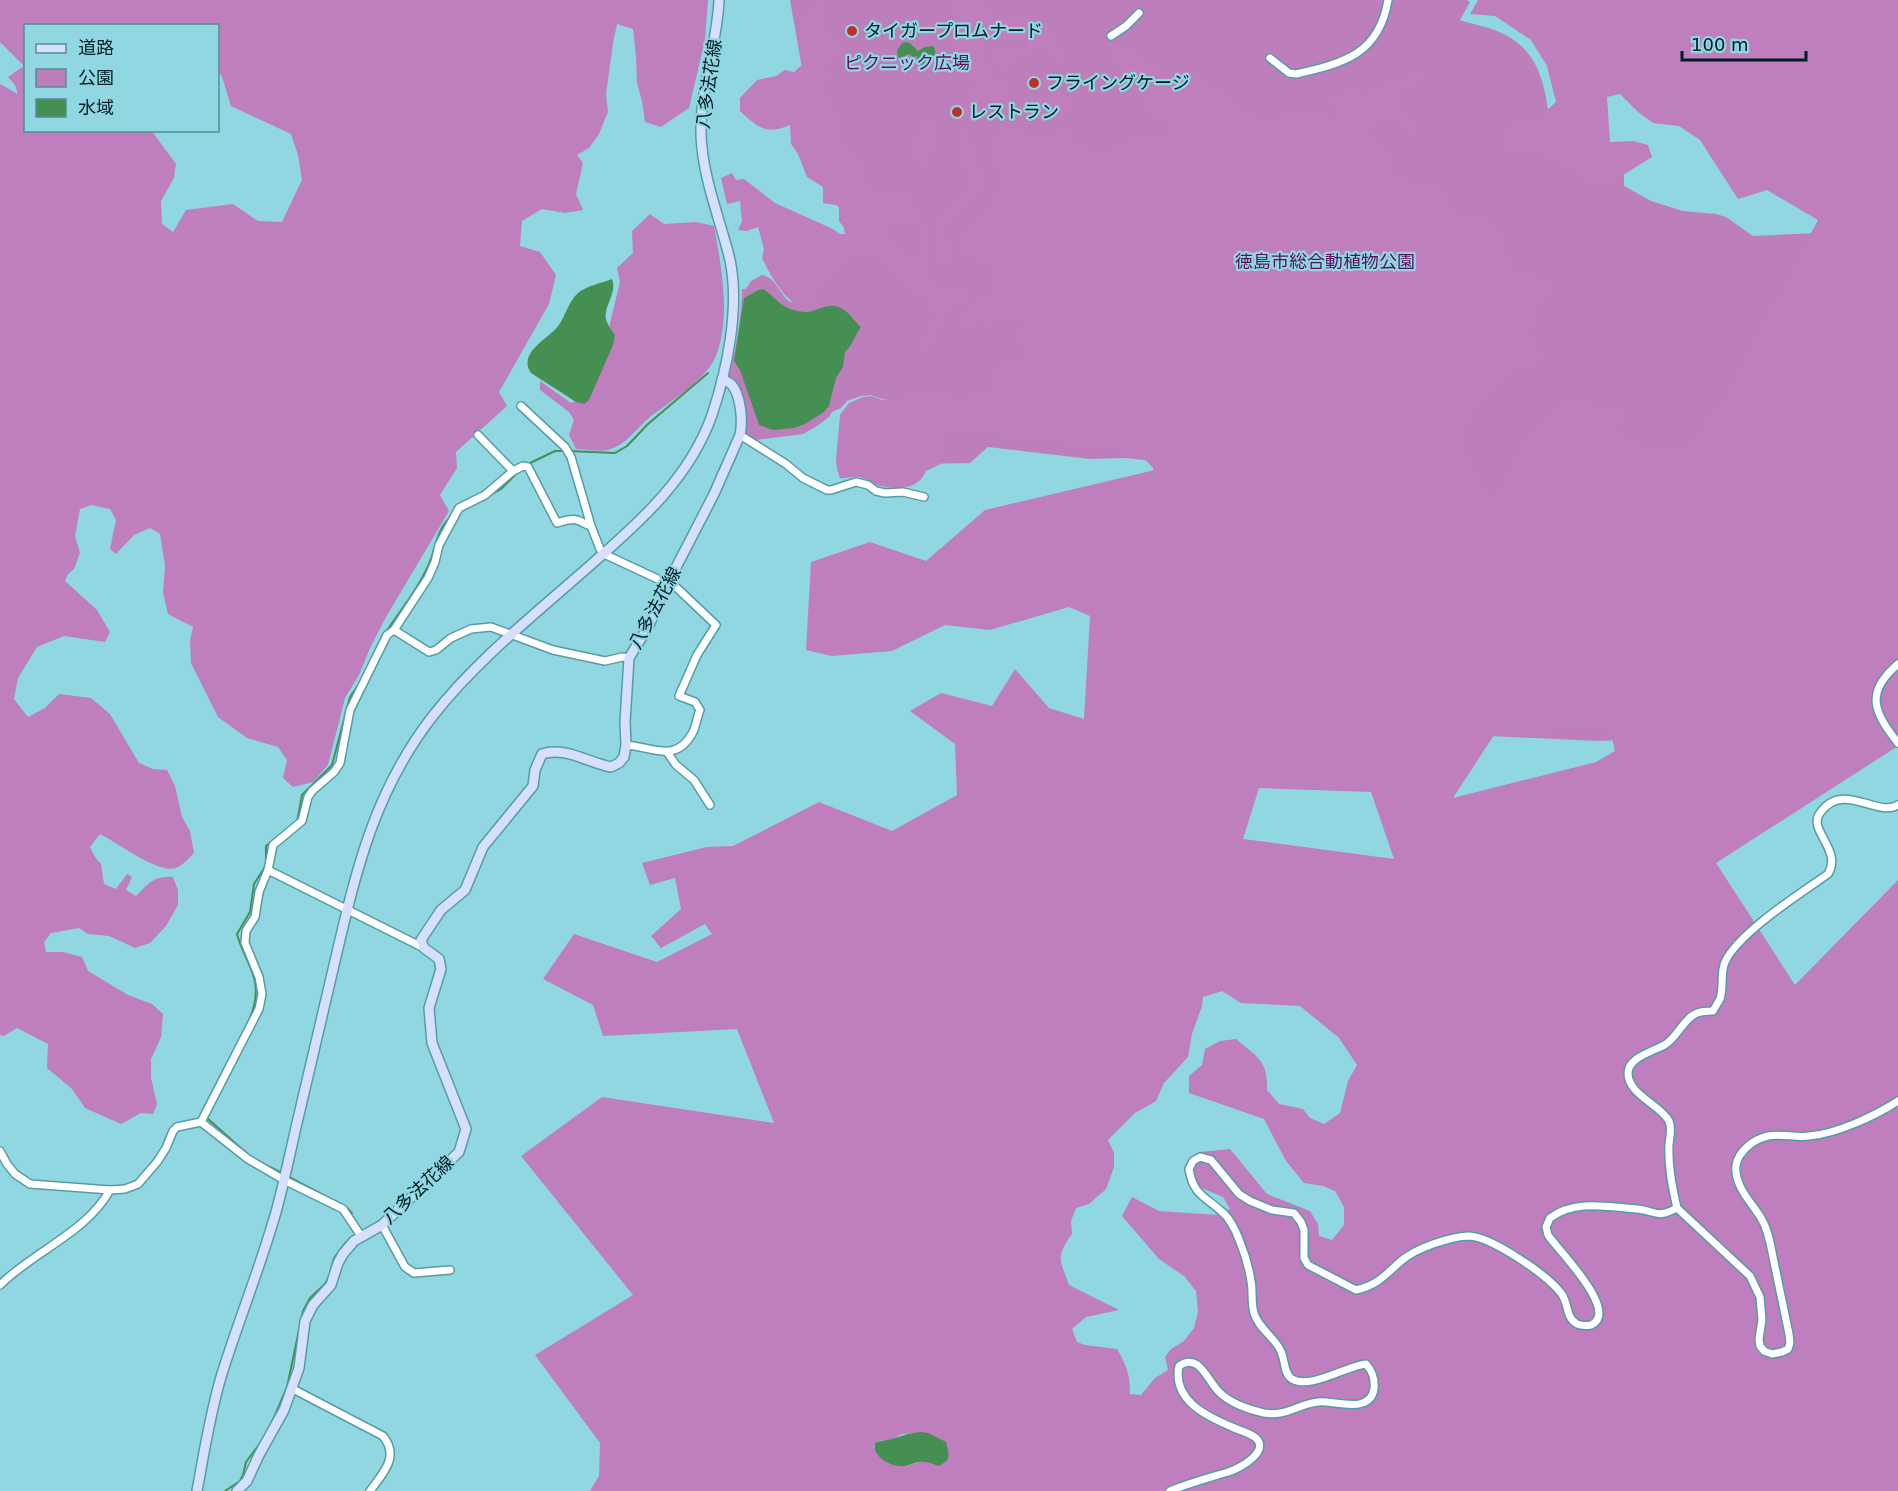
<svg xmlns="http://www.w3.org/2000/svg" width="1898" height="1491" viewBox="0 0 1898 1491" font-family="'DejaVu Sans','Noto Sans JP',sans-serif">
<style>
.green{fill:#bd7ebc}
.forest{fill:#bf7ebe;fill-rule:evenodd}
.water{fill:#468f52}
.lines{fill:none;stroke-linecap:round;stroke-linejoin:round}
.stream{stroke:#468f52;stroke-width:2}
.street-casing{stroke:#559ca6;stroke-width:10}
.secondary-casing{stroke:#559ca6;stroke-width:12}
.street{stroke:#fff;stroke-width:7}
.secondary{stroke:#d6e0fd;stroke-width:9}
.poi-dot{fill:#bd2f2a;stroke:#90d7e2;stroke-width:2}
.labels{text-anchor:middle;stroke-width:4.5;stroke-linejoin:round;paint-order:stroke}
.poi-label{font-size:18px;fill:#001e22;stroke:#90d7e2;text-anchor:start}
.park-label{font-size:18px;fill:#5e0c5f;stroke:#90d7e2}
.street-label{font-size:18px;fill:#001e22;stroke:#90d7e2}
</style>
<rect width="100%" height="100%" fill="#90d7e2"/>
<!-- green -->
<path class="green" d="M790 0H1467L1470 2 1460 20C1472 24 1485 26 1497 31 1539 48 1545 83 1550 124L1624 170V186L1651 201 1683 211 1716 214 1726 217 1753 236 1816 233 1698 736 1598 741 1469 735 1152 478 1154 461 1125 458 1090 459 988 447 970 463 924 464 892 399H882L871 395 861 396 847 401 841 408 832 412 829 417 817 426 803 434 755 440 745 436 735 383 728 376C736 353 742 312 742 289H746L751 281 762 275C777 278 779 294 790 302L805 298 850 235 839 221V200L809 108Z"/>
<!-- forest -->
<g class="forest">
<path d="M0 0H708L705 40 689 108 661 127 645 122 642 101 637 83 636 57 633 29 617 24 613 43 606 94 608 112 599 134 589 148 577 155 583 163 576 194 583 210 565 213 542 209 522 221 520 246 540 252 556 275 549 304 499 392 507 406 456 452 457 468 440 495 449 511 386 617 371 646 359 675 345 698 328 765 313 782 293 787 283 778 287 760 278 747 247 738 218 717 191 663 190 641 193 627 168 614 163 593 165 565 160 534 150 528 134 535 116 554 110 549 116 520 110 509 91 505 80 509 75 536 80 553 74 569 68 574 65 581 97 610 110 632 105 642 64 636 37 647 18 678 14 699 28 717 45 708 59 694 91 698 110 714 139 763 153 769 167 770 175 786 182 817 190 831 194 853C189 858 182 866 176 868 158 874 118 843 100 834L90 847 95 857 101 864 104 884 116 889 127 874 132 877 126 890 136 896C148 884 154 875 173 877L178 890V905L166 926 150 943 135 948 109 936 88 934 79 928 51 933 44 942 46 952H63L82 957 88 971 128 995 152 1004 163 1014 161 1037 151 1059V1078L157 1104 153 1114 141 1113 121 1124 85 1108 72 1089 47 1068 48 1044 17 1028 4 1036 0 1035V84L18 94 15 85 8 77 24 66 0 42ZM26 26H218V70L222 77 231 106 291 134 298 155 302 180 282 222 258 221 233 204 186 210 173 232 162 224 161 201 174 178 176 164 151 130H26Z"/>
<path d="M818 0H825L819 14 828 33 840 38 836 56 826 66 831 74 820 84 832 102 835 111 840 110 844 127 840 138 841 146 866 159 864 169 869 176 866 180 869 185C880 191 889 197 901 191L906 194 914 189 913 199 918 205 914 208 918 213V221L913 224 909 222 904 224 893 220 882 232 914 259 924 247 923 237 917 232V227L921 224H927L933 238 925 258 927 274 949 292 951 289 957 292 966 288 970 291 960 306 947 312 940 325 937 345 932 347 910 351C923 340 929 329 933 313L925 300 875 258 851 259C842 269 829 279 821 290 820 292 818 297 817 299 794 323 770 274 762 258L764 249 758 227 747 231 738 230 742 221 740 201 727 204 721 178 732 173 736 180 744 179 775 203 833 229 840 234H845L840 208 836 205 823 203V187L807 177 798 154 791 144 790 125C767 135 758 128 740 111V98L757 80 776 76 785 70 794 72 804 63 798 17 807 12 814 11Z"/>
<path d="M956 0H986V9L998 21H1007L1008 17H1021L1022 14C1056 17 1053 34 1064 59 1066 65 1070 71 1073 77L1072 80 1069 81 1066 79C1061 44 1024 43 1006 69L994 67 991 59V45L1016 48 1029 43 1039 32 1034 29C1028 35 1023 40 1014 42 1007 43 1001 40 995 38 977 32 958 25 952 4Z"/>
<path d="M1478 0H1898V746L1716 863 1795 985 1898 880V1491H590L599 1476 600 1443 535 1355 633 1295 521 1156 602 1097 774 1123 737 1029 603 1036 593 1005 543 979 574 934 657 962 712 934 705 924 661 948 651 936 681 909 675 878 650 885 642 863 707 847 733 846 819 802 892 831 957 795 955 744 910 711 941 693 992 706 1015 669 1049 708 1084 719 1090 616 1069 607 990 630 945 625 892 651 832 656 806 650 811 562 870 542 926 561 985 510 1155 470 1141 455 944 428 941 464 926 471C919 489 898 490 881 486 873 485 867 479 859 477 852 476 847 479 840 478L837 469 836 460 840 415 849 403 863 397 872 396 882 400 916 394H940L961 398 984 391 994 385 995 372 998 365 1018 362 1029 352 1011 338 1025 327 1015 317 1004 320 990 327 975 322 971 329 963 326V316L978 294 993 293 994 269 992 266 978 263 962 252 960 244 966 227 979 215 988 210 1001 186 1002 175 994 169 989 156 994 146 995 136C1013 119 1015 133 1033 137 1046 140 1059 130 1070 125L1077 143 1100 151 1105 156C1128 136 1136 135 1166 137L1169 125 1150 116 1144 99 1123 86C1124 60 1108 64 1107 44L1113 41 1169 72 1179 69C1195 75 1211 81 1224 92 1235 100 1239 111 1252 116 1267 121 1284 113 1298 112 1311 112 1323 114 1335 119V108L1329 101C1343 90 1347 87 1365 94 1385 83 1407 77 1427 66 1422 82 1411 89 1397 96 1400 113 1410 115 1415 127 1416 131 1417 137 1418 142H1413C1406 117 1392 121 1370 123L1372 135 1392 158 1390 168 1396 177 1415 181 1434 180 1444 186C1444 205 1455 216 1474 219L1485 211 1503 239 1506 254 1516 271C1531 272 1541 274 1552 286L1547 298 1535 305C1532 326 1526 341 1542 357L1540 363 1531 373 1518 366 1507 373 1495 388 1479 404 1466 428 1465 452 1476 471 1482 487 1492 499 1523 442 1549 411 1567 399 1589 403 1604 409 1623 406 1625 413 1613 431 1626 439 1655 450H1684L1726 394 1818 220 1767 190 1738 199 1700 140 1679 126 1653 123 1638 112 1620 94 1607 97 1610 142 1633 141 1648 145 1652 157 1615 180 1597 187 1550 158 1528 148 1508 151 1501 137 1508 122 1535 121 1556 102 1547 66 1531 40 1495 16 1470 14ZM1610 729 1615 751 1596 762 1453 798 1494 735ZM1259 788 1371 792 1394 859 1243 839ZM1222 991 1241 1003 1300 1006 1339 1038 1357 1065 1348 1081 1340 1113 1324 1124 1310 1118 1303 1109 1279 1104 1267 1090C1268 1060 1257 1057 1236 1039L1220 1041 1205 1049 1202 1065 1189 1076V1093L1264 1119 1286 1161 1304 1183 1323 1186 1335 1191 1344 1207V1225L1332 1240 1319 1236 1318 1224 1310 1211 1267 1194 1230 1149 1200 1152 1190 1161 1189 1171 1197 1186 1223 1197 1230 1209 1218 1215 1159 1211 1132 1197 1122 1216 1159 1259 1184 1276 1196 1291 1198 1312 1194 1328 1184 1341 1171 1349 1165 1357 1168 1370 1155 1378 1141 1395 1130 1394C1130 1374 1127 1366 1117 1349L1085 1345 1077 1342 1072 1329 1086 1317 1119 1310 1069 1285C1060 1259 1055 1258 1072 1234L1071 1221 1076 1208 1089 1204 1106 1189 1114 1167V1153L1108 1140 1135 1113 1156 1101 1164 1083 1188 1057 1192 1034 1202 1006 1203 997ZM928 1433 936 1438 928 1462H919L907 1466 873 1447 875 1443 883 1440 893 1439 902 1434Z"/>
<path d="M954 25 970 36 984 41 986 64 995 74V77L1009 82C1010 111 1039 114 1056 95L1065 96 1068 99 1075 98 1078 102C1069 112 1060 123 1045 120L1042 114 1025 111 1023 114C1007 107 997 108 982 117L975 106 966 99 972 91 971 89 977 82 966 75C965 58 952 46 950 29Z"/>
<path d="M931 114 935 119 933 126C939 141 929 150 931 165L926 169 915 161C914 155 910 147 912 141 913 134 925 125 929 115Z"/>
<path d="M955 124 962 128 966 133 980 164 985 184 979 197 948 226C946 241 949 247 958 258L946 269 939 264 937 266C927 257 934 247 938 237L935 228C938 222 944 211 948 206 957 195 969 201 970 182 969 177 966 172 964 168 961 154 965 135 950 127Z"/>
<path d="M650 214 664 224 696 222 714 226C721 266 732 318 715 358 707 378 669 403 651 416 638 427 625 446 608 450 598 452 586 449 576 449L569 435 574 420 569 412 540 390V381L571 403 585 396 608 345 610 323 620 282 617 268 633 253 632 231Z"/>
</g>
<!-- water -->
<g class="water">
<path d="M906 42 910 43 918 51 925 47 933 46C939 53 931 63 924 66L919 64 917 56 913 57 909 54 900 58 898 57 897 50 902 43Z"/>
<path d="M612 279C618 294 601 308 607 322 609 327 612 331 615 335L613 345 589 400 584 404 576 402 531 373C517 352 549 339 559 325 566 315 568 302 578 293 586 286 602 283 612 279Z"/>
<path d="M763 289C773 295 779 305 790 309 795 311 803 312 808 312 820 310 829 302 841 308 849 312 854 321 861 327 854 336 853 345 845 352L843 367 836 378 829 406 824 412 805 424 794 428 773 430 759 425 740 370 734 361 744 298 758 290Z"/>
<path d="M921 1432 928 1433 946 1442C949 1455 952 1460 938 1466 933 1464 929 1462 924 1462 917 1461 912 1465 905 1466 893 1468 871 1457 875 1443 882 1440 888 1440 895 1438 904 1435 911 1433 921 1432Z"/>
</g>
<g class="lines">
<!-- stream -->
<g class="stream">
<polyline points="570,451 615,453 627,446 648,424 708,373"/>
<polyline points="526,465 555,451 565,451"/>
<polyline points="476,503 501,489 517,473"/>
<path d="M386 632C403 607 422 584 432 556 436 542 440 524 453 515"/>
<polyline points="297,822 302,795 332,765 350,697 359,684"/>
<path d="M232 1055C243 1031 262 1005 254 978 250 963 241 950 237 934L250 912 254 884 266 865V846L271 842"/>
<polyline points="203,1113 202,1112 226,1065"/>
<polyline points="207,1118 252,1158 284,1174"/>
<polyline points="289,1177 340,1204"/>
<polyline points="345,1206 352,1213"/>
<polyline points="270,1427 287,1387 303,1311 310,1298 325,1284 329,1277 334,1258 346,1242"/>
<polyline points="225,1491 240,1481 243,1475 246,1462 261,1442"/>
</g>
<defs>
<g id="street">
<polyline points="1111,36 1126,26 1139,13"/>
<path d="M1270 58 1289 73 1296 74C1343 63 1379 55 1388 0"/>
<polyline points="521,406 565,447 571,457 591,526"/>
<polyline points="478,435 513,471"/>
<polyline points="740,435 786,464 803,478 827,490 831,490 856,482 868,485 876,491 885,493 903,492 924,497"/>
<path d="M394 630 428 578 435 562 439 545 459 508 485 495 513 471 523 466 528 467 557 523C563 521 571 518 577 520 582 521 585 525 591 526L600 549 604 554 677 588 716 625 697 655 679 696 695 702 700 710C697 717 696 726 693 732 676 764 654 747 626 745"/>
<path d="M1898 664C1864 693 1874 712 1898 743"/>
<polyline points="667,752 676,765 694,780 710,805"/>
<polyline points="424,948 268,870 273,845 302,821 308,797 312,791 334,772 340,763 350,710 387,635 394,630 429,652 436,650 451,638 471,629 491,627 553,650 605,661 622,657 629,658"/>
<polyline points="201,1122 259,1009 262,994 259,977 245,943 246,931 255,917 259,892 268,870"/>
<polyline points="0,1151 7,1164 15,1174 30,1184 110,1190"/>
<path d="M1677 1208C1672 1186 1668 1166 1669 1144 1670 1137 1672 1128 1669 1121 1661 1105 1628 1095 1628 1073 1628 1057 1655 1051 1666 1044 1678 1036 1683 1020 1695 1014 1700 1011 1706 1011 1713 1011 1715 1007 1718 1003 1720 999 1724 987 1720 973 1725 962 1738 933 1801 893 1828 874 1843 850 1807 830 1820 813 1843 780 1877 818 1898 805"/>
<polyline points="382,1225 405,1267 414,1273 450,1270"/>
<path d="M0 1285C34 1251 86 1233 110 1190L125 1189 138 1184 157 1162 166 1148 173 1131 177 1127 201 1122 248 1159 284 1180 343 1209 361 1236"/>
<path d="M293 1389 383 1436C400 1457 383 1473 370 1491"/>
<path d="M1170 1491C1189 1483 1208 1478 1228 1472 1240 1469 1274 1449 1253 1436 1247 1432 1238 1430 1232 1427 1206 1416 1172 1400 1179 1366 1199 1352 1207 1380 1219 1392 1230 1403 1249 1410 1264 1413 1286 1417 1298 1404 1318 1402 1334 1400 1370 1415 1374 1389 1375 1379 1373 1372 1366 1364 1346 1366 1310 1390 1292 1379 1284 1374 1285 1362 1282 1354 1277 1338 1259 1330 1254 1313 1251 1303 1253 1292 1251 1281 1249 1268 1245 1254 1240 1242 1236 1231 1230 1218 1221 1211 1204 1196 1193 1194 1189 1169L1193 1161 1200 1157 1211 1160 1239 1194 1250 1201 1272 1210 1294 1213 1301 1222 1304 1230V1258L1308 1265 1356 1290C1378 1285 1385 1275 1401 1261 1410 1253 1422 1248 1433 1244 1445 1240 1457 1236 1469 1236 1492 1237 1547 1275 1561 1293 1569 1303 1565 1317 1577 1324 1582 1326 1586 1326 1591 1325 1621 1312 1557 1249 1548 1235L1546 1227 1550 1218C1575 1199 1608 1207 1637 1209 1657 1211 1656 1219 1677 1208L1750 1276 1760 1297 1762 1320 1759 1339 1760 1346 1764 1351 1772 1354 1782 1352 1788 1349 1790 1343 1789 1334C1784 1310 1779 1286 1774 1262 1771 1248 1769 1231 1761 1218 1752 1203 1734 1186 1736 1166 1738 1151 1754 1139 1768 1136 1781 1133 1796 1138 1809 1136 1836 1134 1875 1116 1898 1101"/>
</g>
<g id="secondary">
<path d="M197 1491C204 1453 210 1414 221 1377 238 1322 260 1268 276 1212 284 1183 290 1153 297 1123 310 1069 322 1015 335 961 356 871 374 792 432 717 477 659 539 611 594 562 642 520 690 477 712 415 727 370 740 308 730 260 721 223 706 186 702 148 696 97 717 50 719 0"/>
<path d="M237 1491 247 1481 259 1455 284 1410 299 1368 305 1321 313 1305 331 1285 338 1263 343 1254 354 1241 382 1225 459 1152 466 1129 432 1043 429 1008 441 969 439 959 424 948 421 940 441 910 465 890 483 847 533 786 535 770 542 754C564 746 589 763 611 767L619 763 624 757 626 745 625 722 629 658 648 627 668 583 714 494 740 435C743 422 741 394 731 384 730 383 723 379 722 379"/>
</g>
</defs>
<!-- street casing -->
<use href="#street" class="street-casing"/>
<!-- secondary casing -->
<use href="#secondary" class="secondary-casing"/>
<!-- street -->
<use href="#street" class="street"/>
<!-- secondary -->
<use href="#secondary" class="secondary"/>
</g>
<!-- markers -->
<g class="poi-dot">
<circle cx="852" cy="31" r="6"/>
<circle cx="1034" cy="83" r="6"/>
<circle cx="957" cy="112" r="6"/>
</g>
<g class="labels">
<!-- poi labels -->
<g class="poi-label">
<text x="864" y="37">タイガープロムナード</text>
<text x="1046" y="89">フライングケージ</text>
<text x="969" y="118">レストラン</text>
</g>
<!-- park labels -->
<g class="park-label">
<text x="907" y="69">ピクニック広場</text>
<text x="1325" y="268">徳島市総合動植物公園</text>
</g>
<!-- street labels -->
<g class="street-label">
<text transform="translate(709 84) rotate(-82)" y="6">八多法花線</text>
<text transform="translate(655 608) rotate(-62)" y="6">八多法花線</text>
<text transform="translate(418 1190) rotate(-43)" y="6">八多法花線</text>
</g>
</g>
<!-- legend -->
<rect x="24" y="24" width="195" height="108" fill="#90d7e2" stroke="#568d95" stroke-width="1.5"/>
<rect x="36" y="44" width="30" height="9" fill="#d6e0fd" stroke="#568d95" stroke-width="1.5"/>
<text x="78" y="54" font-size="18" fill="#001e22">道路</text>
<rect x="36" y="69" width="30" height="18" fill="#bd7ebc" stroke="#568d95" stroke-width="1.5"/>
<text x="78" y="84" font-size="18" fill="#001e22">公園</text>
<rect x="36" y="99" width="30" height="18" fill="#468f52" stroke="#568d95" stroke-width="1.5"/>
<text x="78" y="114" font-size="18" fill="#001e22">水域</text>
<!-- scale -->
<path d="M1682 51v9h124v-9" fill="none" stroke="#001e22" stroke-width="3"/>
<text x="1691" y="51" font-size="18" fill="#001e22" stroke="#90d7e2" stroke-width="4.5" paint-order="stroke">100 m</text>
</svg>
